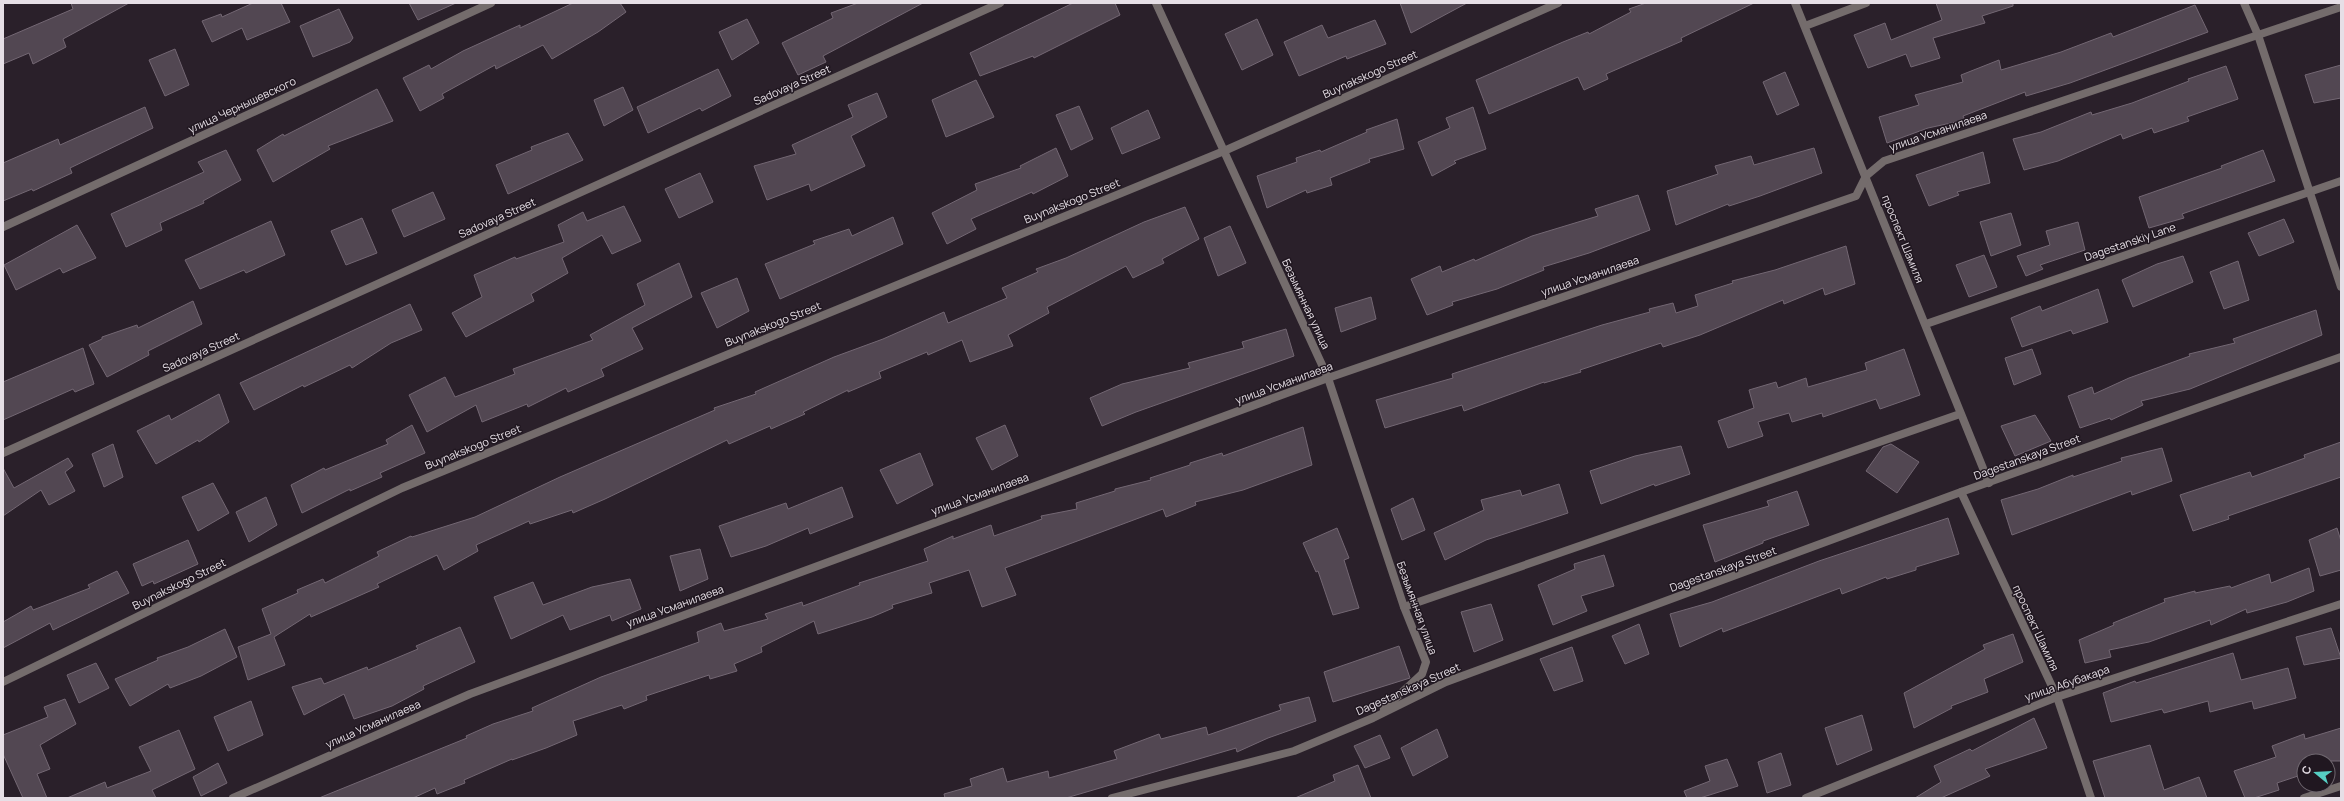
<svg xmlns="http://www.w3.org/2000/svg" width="2344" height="801" viewBox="0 0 2344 801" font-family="Manrope,sans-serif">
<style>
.building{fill:#524752;stroke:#736773}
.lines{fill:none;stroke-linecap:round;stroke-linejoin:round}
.street{stroke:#746c6c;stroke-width:8}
.labels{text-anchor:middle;stroke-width:3;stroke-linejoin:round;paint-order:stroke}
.street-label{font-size:11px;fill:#e6dfe6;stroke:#201720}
</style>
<rect width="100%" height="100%" fill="#2a202a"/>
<!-- building -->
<g class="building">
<polygon points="71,3 129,3 63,39 66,47 33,64 29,53 3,64 3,39 73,9"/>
<polygon points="253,3 281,3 290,22 247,40 242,28 212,42 202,21 221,14 222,17"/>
<polygon points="409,3 456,3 418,20"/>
<polygon points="573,3 620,3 626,12 598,32 552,59 543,45 496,69 495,65 442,94 444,98 420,111 403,78 429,65 431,69 463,51 520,25 520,28"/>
<polygon points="858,3 923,3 823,56 826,62 798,75 782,43 833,18 831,13"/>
<polygon points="1073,3 1115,3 1120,15 1034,58 1033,56 980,76 970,53"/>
<polygon points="1400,3 1467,3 1411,33"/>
<polygon points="1646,3 1754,3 1681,38 1682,41 1606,74 1608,79 1584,90 1578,77 1489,114 1476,80 1563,42 1588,32 1589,34 1631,12 1629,9"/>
<polygon points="1936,3 2013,3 2013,6 1982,16 1985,23 1933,38 1940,58 1911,67 1906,54 1868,68 1854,35 1885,23 1891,40 1942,20"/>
<polygon points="2195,5 2208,32 2070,83 2026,96 2025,92 1963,116 1965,120 1928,128 1887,143 1879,117 1919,105 1915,95 1963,82 1961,75 1999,60 2001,70 2061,52 2111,33 2113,37"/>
<polygon points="339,9 353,38 350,42 313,57 300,26"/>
<polygon points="747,19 759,43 732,60 719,32"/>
<polygon points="1257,19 1273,55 1242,70 1225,34"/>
<polygon points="1375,20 1386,44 1347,59 1346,56 1299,76 1284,42 1322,25 1328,38"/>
<polygon points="175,49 189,85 165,96 149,60"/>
<polygon points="2341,65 2341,98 2314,103 2305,75"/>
<polygon points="2226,66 2238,99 2187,117 2189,121 2154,133 2152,128 2123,139 2121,134 2058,161 2024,170 2013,139 2041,132 2091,112 2092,115 2132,103 2189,81 2188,79"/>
<polygon points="718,69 731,96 702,111 700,108 648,133 637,107"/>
<polygon points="1785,72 1799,105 1777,115 1763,82"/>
<polygon points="976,80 994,117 946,137 932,100"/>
<polygon points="623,87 633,110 604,126 594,100"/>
<polygon points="377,89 393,121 328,146 330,149 273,182 257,150 283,134 284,136"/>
<polygon points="877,93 887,117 851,136 865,166 811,191 809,184 767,200 754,166 796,154 792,145 853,117 848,105"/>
<polygon points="1079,106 1093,139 1071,150 1056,115"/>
<polygon points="145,107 153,128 70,168 72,173 33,191 32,189 3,201 3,163 58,139 60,145"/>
<polygon points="1473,107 1486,149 1454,161 1456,163 1432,176 1418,142 1450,128 1446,118"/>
<polygon points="1148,110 1160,138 1122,154 1111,128"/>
<polygon points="1397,119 1404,149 1369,159 1370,162 1330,178 1332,185 1307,193 1306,190 1267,208 1257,176 1297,162 1296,158 1320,150 1321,152 1367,132 1366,130"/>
<polygon points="568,133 583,160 508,194 496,165 532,150 531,147"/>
<polygon points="1056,148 1068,176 1033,194 1032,192 971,219 976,229 947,244 932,213 977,190 975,184 1021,168 1020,166"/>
<polygon points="1814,148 1822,173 1760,196 1729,206 1728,204 1676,225 1667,191 1718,174 1715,166 1751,156 1754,165"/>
<polygon points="226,150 241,180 203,201 204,203 160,223 162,230 126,247 111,214 204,172 198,162"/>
<polygon points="2263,150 2275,181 2182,214 2184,218 2149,228 2139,197 2222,168 2221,166"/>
<polygon points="1983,152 1990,183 1957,192 1959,195 1929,206 1916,175"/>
<polygon points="700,173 713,202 679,218 665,189"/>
<polygon points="433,192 445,219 404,237 392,210"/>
<polygon points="1638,195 1650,230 1589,253 1543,267 1544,270 1497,289 1452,302 1453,305 1427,315 1411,279 1440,266 1442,272 1474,259 1475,261 1532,236 1598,216 1595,209"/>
<polygon points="624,206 641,241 612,254 602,235 562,258 568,273 531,294 534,301 466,337 452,313 482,297 474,275 515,257 516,259 564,242 558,225 583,212 587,221"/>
<polygon points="1185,207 1199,239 1162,259 1164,263 1133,278 1126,266 1047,307 1049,313 1008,335 1013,346 970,362 962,340 928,355 927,352 879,372 881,378 848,392 848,390 803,412 805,414 771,429 770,426 729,444 727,440 605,499 573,513 572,510 530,524 529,521 476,545 478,551 444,570 437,555 377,584 379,587 311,617 310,614 274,637 285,665 248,680 238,647 271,634 262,609 298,593 297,590 323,579 325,583 379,556 377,552 411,536 412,537 475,517 560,477 715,410 714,408 756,394 755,392 834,357 883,339 944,312 948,323 1007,298 1002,288 1038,272 1036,269 1066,258 1144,222"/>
<polygon points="2011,213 2021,245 1991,256 1980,222"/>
<polygon points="893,217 903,244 780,299 765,264 815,244 813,241 849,229 852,236"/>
<polygon points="362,218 377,253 346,265 331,231"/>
<polygon points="2284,219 2294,242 2259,256 2248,233"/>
<polygon points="271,221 285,255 246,273 244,270 200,289 185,260"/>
<polygon points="2078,222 2085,250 2040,265 2043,269 2026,276 2017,256 2050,245 2046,231"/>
<polygon points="77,225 96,258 63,273 60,268 16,290 4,265"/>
<polygon points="1230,226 1246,263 1218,276 1204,238"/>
<polygon points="1846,246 1855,284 1825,295 1823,288 1784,304 1783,300 1700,335 1663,347 1661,343 1580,370 1581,372 1544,383 1544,382 1464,411 1462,405 1385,428 1376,400 1453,378 1452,374 1602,325 1650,312 1649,309 1673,303 1676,313 1698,306 1695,295 1733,283 1732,281 1775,270"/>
<polygon points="1984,255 1997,287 1969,297 1956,265"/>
<polygon points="2183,256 2193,282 2133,307 2122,280 2157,264"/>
<polygon points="2238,261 2249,300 2224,309 2210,272"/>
<polygon points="679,263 692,297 632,328 643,349 601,369 604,376 568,392 566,388 528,407 527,404 482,422 476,405 427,432 409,395 445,377 455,397 515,374 513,369 593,340 590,335 645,305 637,284"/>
<polygon points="737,278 749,311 717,328 701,293"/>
<polygon points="2098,289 2108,322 2073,334 2071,330 2022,347 2011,318 2040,306 2042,311"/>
<polygon points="1371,297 1376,319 1341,332 1335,308"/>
<polygon points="193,301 202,324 148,351 149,355 107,377 89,345 102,339 102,337 137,325 138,328"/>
<polygon points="410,304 422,330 391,343 352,368 350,365 304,387 303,385 254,410 240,383"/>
<polygon points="2316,310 2322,335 2190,389 2141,401 2143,405 2111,420 2110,418 2080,428 2068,396 2092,387 2094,394 2129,378 2190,356 2189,354 2235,343 2233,339"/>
<polygon points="1286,329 1294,356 1136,412 1102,426 1090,398 1122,384 1190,368 1188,363 1244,348 1242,342"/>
<polygon points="83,348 94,384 75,392 73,389 3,420 3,382"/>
<polygon points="1904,349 1920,395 1880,409 1876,399 1823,417 1822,413 1792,422 1789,413 1758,422 1763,436 1728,448 1718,421 1754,408 1749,390 1776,382 1778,388 1806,378 1808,387 1867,370 1865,363"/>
<polygon points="2032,349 2041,374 2014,385 2005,358"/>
<polygon points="219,394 229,422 199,442 198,440 156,464 137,431 169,415 171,420"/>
<polygon points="2035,415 2051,441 2015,456 2001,426"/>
<polygon points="412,425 425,453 380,473 382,477 350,491 350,489 302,513 291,485 324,468 325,470 388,444 386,440"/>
<polygon points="1005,425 1018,456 992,470 976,438"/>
<polygon points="1303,427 1312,465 1243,490 1195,502 1196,505 1166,517 1163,509 1005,568 1016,595 982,607 969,570 929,583 932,593 892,605 893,608 872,617 818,634 814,621 761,647 762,652 734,664 737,671 710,679 709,675 646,696 647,700 624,709 622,705 573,721 577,735 546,748 512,760 512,759 464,780 465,783 437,794 435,788 413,798 319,798 467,738 466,736 493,724 533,711 532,708 601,677 699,642 697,632 721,623 724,631 768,619 765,614 802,602 803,606 860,585 859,583 928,561 924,549 953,536 953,539 991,525 994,536 1042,519 1041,516 1077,509 1076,503 1115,491 1115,489 1151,480 1150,478 1190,465 1190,463 1222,453 1223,456"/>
<polygon points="2341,442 2341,477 2228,516 2229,519 2193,531 2180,495 2250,472 2252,477 2305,458 2304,455"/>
<polygon points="113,444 123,477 104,487 92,454"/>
<polygon points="1891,444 1919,462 1897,493 1866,471 1883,447"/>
<polygon points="1681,446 1690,474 1655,486 1654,484 1601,504 1590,471 1635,456"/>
<polygon points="2162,448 2172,481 2132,495 2131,491 2012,535 2001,500 2038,489 2073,475 2073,477 2122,461 2121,458"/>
<polygon points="920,453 933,485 897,504 880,470"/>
<polygon points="68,458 73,466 65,472 75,491 49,505 41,490 3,516 3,468 14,488"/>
<polygon points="213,483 229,513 198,531 182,497"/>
<polygon points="1559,484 1568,513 1486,540 1445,560 1434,533 1484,510 1481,500 1520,490 1522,496"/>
<polygon points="842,487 853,517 810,534 808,528 766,546 731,557 719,526 786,503 788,509"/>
<polygon points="1797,491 1809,525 1763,541 1763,543 1715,562 1703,525 1769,506 1767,501"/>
<polygon points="266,497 277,525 249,542 236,512"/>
<polygon points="1413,498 1425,530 1402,540 1391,509"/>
<polygon points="1948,518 1959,554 1916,567 1916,570 1887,579 1886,577 1842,594 1840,588 1723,632 1722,628 1680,647 1670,614 1712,602 1819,561"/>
<polygon points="1337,528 1349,558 1344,560 1359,608 1333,615 1318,571 1316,572 1303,543"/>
<polygon points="2337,528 2341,541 2341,570 2320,576 2309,540"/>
<polygon points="188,540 198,564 154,584 153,581 142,586 133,564"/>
<polygon points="700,549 708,579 680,591 670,556"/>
<polygon points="1604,555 1614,586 1581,596 1587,611 1553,625 1538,585 1575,569 1574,564"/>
<polygon points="2309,568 2314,591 2287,602 2247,613 2246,609 2211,625 2210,620 2149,642 2109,650 2111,657 2085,663 2079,640 2114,625 2113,623 2165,602 2164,599 2195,591 2195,593 2230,586 2231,588 2269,574 2271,583"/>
<polygon points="117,571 129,593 53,630 50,623 3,648 3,622 31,606 33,610 90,588 88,585"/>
<polygon points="630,579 641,609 612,621 610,615 570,630 563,615 511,639 494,597 533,582 543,605 592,587"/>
<polygon points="1491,604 1503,640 1474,652 1461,612"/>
<polygon points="1639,624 1649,654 1625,664 1612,636"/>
<polygon points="460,627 475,662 423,686 424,689 392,706 354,719 344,694 304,715 292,687 321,678 324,684 367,667 368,670 418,649 416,646"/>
<polygon points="2331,628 2341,658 2304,665 2296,637"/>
<polygon points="225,629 237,657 201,676 170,688 168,684 130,706 115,679 158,660 157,658 188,647"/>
<polygon points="2013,634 2023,662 1984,679 1988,692 1951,706 1952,708 1914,728 1904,693 1985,649 1983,645"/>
<polygon points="1399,646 1410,678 1333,702 1324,672"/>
<polygon points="1572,647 1583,681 1554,691 1540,659"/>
<polygon points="2233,653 2241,680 2288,668 2296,698 2254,709 2252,701 2210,712 2208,701 2164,713 2162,709 2111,722 2103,693 2135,681 2136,683"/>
<polygon points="96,663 109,688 79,703 67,675"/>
<polygon points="1309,697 1316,721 1268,738 1237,752 1236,748 1066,798 945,798 944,794 972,786 970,779 1003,768 1007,782 1048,771 1049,778 1117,759 1114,751 1159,734 1161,739 1206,727 1208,735 1281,710 1279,705"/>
<polygon points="65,699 76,724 40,745 50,769 37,774 47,798 23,798 3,754 3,735 48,717 44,707"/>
<polygon points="251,701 263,735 228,751 214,717"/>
<polygon points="1862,715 1872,750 1837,765 1825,728"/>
<polygon points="2034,718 2047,748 1985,769 1990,776 1941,798 1915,798 1941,782 1934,766 1970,749 1972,751"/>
<polygon points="2341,728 2341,761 2304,761 2304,774 2277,783 2279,790 2254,798 2245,798 2234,771 2276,757 2272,746 2304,734 2305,739"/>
<polygon points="1437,729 1448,757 1413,776 1401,748"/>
<polygon points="179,730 195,769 152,790 156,798 67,798 105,782 107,788 151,771 139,747"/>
<polygon points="1380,735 1390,758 1365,768 1354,746"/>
<polygon points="2150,745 2164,790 2199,777 2207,798 2105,798 2093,761"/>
<polygon points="1781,753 1791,785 1767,793 1758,762"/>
<polygon points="1727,759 1738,786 1700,798 1687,798 1684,791 1710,781 1705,766"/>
<polygon points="218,763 227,783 201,796 193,777"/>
<polygon points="1358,765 1371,798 1295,798 1335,781 1333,775"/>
</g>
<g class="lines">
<!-- street -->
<g class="street">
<polyline points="1156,3 1328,378 1404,607 1426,662 1422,674 1384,709"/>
<polyline points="1795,3 1989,483"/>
<polyline points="2244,3 2258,35 2341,287"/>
<polyline points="1805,26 1866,3"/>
<polyline points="3,227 491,3"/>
<polyline points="1926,324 2341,181"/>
<polyline points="3,453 1000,3"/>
<polyline points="1961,492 2057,697 2091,798"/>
<polyline points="1404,607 1960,414"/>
<polyline points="3,682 402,488 1224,151 1558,3"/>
<polyline points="233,798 470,694 1328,378 1856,196 1866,176 1884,161 2341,7"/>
<polyline points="1112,798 1294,751 1373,718 1446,682 1961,492 2341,357"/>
<polyline points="1806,798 2057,697 2341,604"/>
<polyline points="2304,798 2341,786"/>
</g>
</g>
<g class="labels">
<!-- street labels -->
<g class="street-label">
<text transform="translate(1370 74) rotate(-24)" y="4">Buynakskogo Street</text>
<text transform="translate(792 85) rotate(-24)" y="4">Sadovaya Street</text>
<text transform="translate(242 105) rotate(-25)" y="4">улица Чернышевского</text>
<text transform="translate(1938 131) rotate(-19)" y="4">улица Усманилаева</text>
<text transform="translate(1072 201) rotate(-22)" y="4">Buynakskogo Street</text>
<text transform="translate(497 218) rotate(-24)" y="4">Sadovaya Street</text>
<text transform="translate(1903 239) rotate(68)" y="4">проспект Шамиля</text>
<text transform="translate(2130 242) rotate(-19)" y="4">Dagestanskiy Lane</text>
<text transform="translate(1590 276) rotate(-19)" y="4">улица Усманилаева</text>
<text transform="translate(1306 304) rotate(65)" y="4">Безымянная улица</text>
<text transform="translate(773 324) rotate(-22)" y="4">Buynakskogo Street</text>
<text transform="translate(201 352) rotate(-24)" y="4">Sadovaya Street</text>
<text transform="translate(1284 383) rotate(-20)" y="4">улица Усманилаева</text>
<text transform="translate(473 447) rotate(-22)" y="4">Buynakskogo Street</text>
<text transform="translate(2027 457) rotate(-20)" y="4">Dagestanskaya Street</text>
<text transform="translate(980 494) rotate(-20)" y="4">улица Усманилаева</text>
<text transform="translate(1723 569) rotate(-20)" y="4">Dagestanskaya Street</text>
<text transform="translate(179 584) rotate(-26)" y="4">Buynakskogo Street</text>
<text transform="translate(675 606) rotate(-20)" y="4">улица Усманилаева</text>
<text transform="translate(1417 608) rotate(70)" y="4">Безымянная улица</text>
<text transform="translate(2036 628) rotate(65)" y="4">проспект Шамиля</text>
<text transform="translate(2067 683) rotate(-19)" y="4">улица Абубакара</text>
<text transform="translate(1408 689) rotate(-24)" y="4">Dagestanskaya Street</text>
<text transform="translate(373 724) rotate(-24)" y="4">улица Усманилаева</text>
</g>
</g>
<!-- border -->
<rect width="2344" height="801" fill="none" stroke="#e6dfe6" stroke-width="8"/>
<!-- north arrow -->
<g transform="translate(2316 773) rotate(288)"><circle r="19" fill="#201720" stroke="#6f676f"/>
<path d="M0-3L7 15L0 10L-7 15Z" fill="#56cec3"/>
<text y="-6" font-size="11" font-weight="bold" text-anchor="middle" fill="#e6dfe6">С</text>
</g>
</svg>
